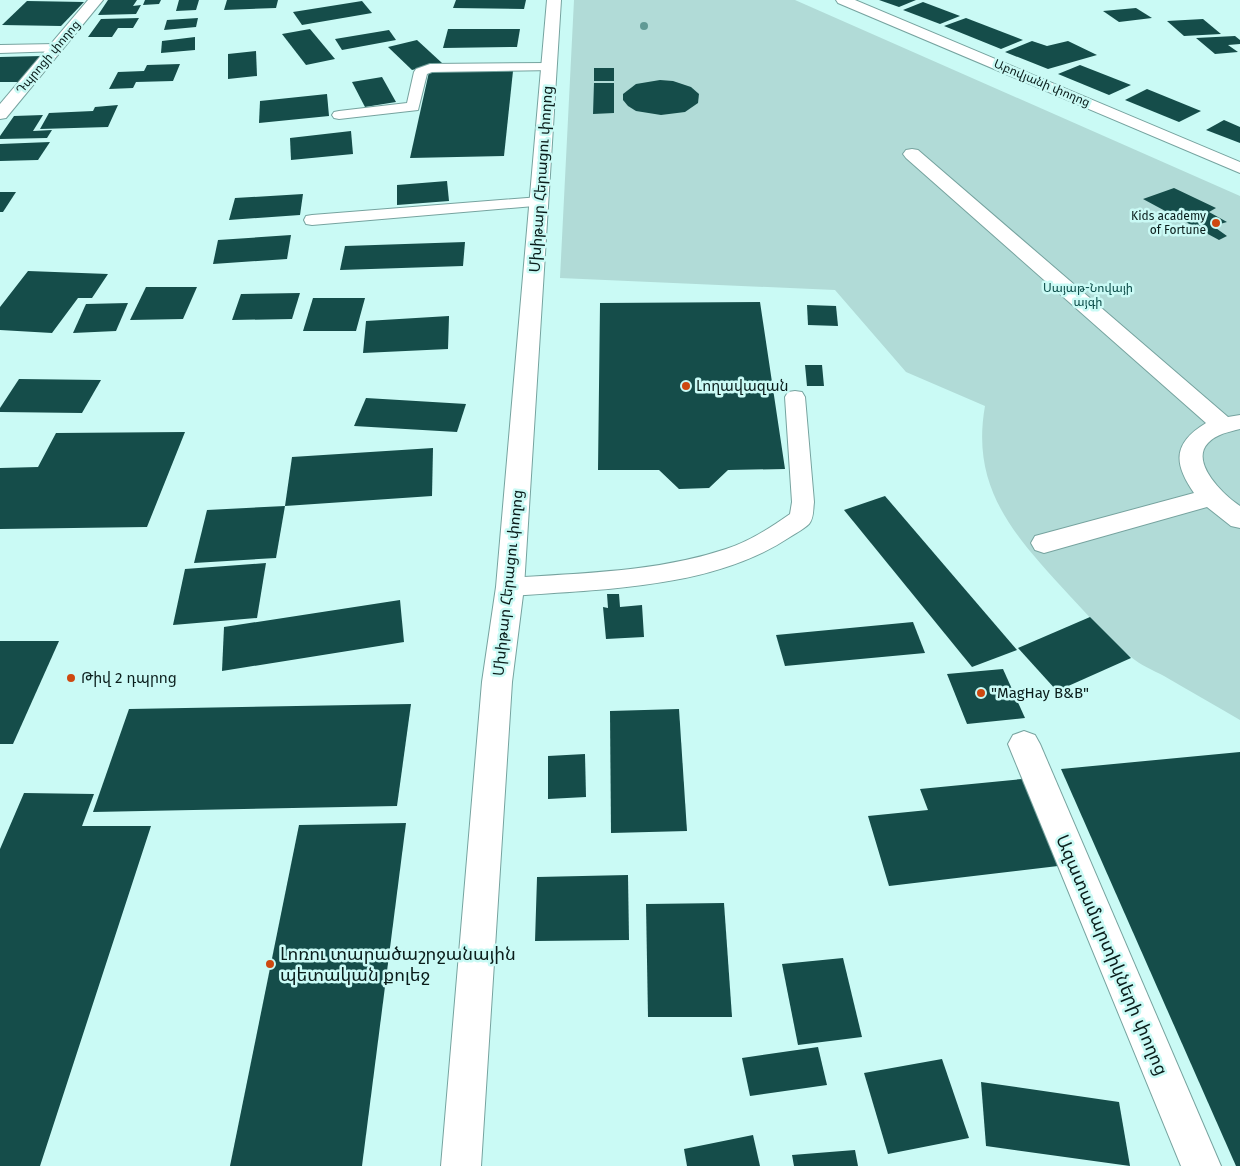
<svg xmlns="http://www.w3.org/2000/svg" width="1240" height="1166" viewBox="0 0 1240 1166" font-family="'Fira Sans','Noto Sans Armenian',sans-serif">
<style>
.green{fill:#b1dbd7}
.building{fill:#154d4a}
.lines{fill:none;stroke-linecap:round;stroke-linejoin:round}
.service-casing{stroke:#76a39f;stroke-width:2}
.pedestrian-casing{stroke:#76a39f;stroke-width:2}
.minor-casing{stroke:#76a39f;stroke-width:2}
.tertiary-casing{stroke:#76a39f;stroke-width:2}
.service{fill:#fff;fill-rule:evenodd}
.pedestrian{fill:#fff;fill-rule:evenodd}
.minor{fill:#fff;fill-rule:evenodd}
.tertiary{fill:#fff;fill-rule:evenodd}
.tree{fill:#609a95}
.poi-dot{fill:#ce4810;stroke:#cafaf5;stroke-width:2}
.labels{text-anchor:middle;stroke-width:5;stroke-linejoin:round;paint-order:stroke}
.far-street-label{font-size:12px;fill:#0a1d1b;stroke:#cafaf5}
.far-poi-label{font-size:12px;fill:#0a1d1b;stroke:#cafaf5;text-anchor:end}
.far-park-label{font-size:12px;fill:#0a4b47;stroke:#cafaf5}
.street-label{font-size:15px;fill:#0a1d1b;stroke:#cafaf5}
.poi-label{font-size:15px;fill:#0a1d1b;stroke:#cafaf5;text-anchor:start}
.near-poi-label{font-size:18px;fill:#0a1d1b;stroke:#cafaf5;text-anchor:start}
.near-street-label{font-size:18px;fill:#0a1d1b;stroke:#cafaf5}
</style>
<rect width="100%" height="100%" fill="#cafaf5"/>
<!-- green -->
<path class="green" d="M574 0H795L1240 196V720C1215 705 1189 691 1164 676 1153 670 1140 665 1131 657 1108 639 1089 616 1069 595 1016 537 970 490 985 406L906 372 835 290 560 278Z"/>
<!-- building -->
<g class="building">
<polygon points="108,0 137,0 133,6 141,5 136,14 98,15"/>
<polygon points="145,0 161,0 159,4 143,5"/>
<polygon points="179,0 199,0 196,10 176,11"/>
<polygon points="227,0 278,0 276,8 224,10"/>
<polygon points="456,0 526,0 524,9 453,8"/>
<polygon points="879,0 916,0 899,7"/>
<polygon points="27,1 84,2 61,26 2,25"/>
<polygon points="362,1 372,13 302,25 293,12"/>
<polygon points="923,2 960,16 940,24 903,10"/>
<polygon points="1136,8 1152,18 1119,22 1103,11"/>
<polygon points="139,18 133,28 118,28 112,37 88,37 101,19"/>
<polygon points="198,18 196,27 164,30 167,20"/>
<polygon points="966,18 1023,40 1001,49 944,26"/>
<polygon points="1203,19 1221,34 1184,36 1167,21"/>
<polygon points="310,29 335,59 306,65 282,34"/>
<polygon points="448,29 520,29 517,47 443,48"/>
<polygon points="389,30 396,40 342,50 335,39"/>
<polygon points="1235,36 1240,40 1240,44 1228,45 1238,52 1215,54 1196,38"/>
<polygon points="195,37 195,50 161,53 162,41"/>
<polygon points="417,40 442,63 412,70 388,47"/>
<polygon points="1032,41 1047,46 1068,41 1097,55 1048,69 1005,52"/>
<polygon points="256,51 257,76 228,79 228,54"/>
<polygon points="42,56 21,82 0,82 0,57"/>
<polygon points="180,64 173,81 136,82 133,88 109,89 118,72 144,71 147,65"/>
<polygon points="1080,65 1131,85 1109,95 1058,74"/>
<rect x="594" y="68" width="20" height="13"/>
<polygon points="513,71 504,156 410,158 429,72"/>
<polygon points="382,77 396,102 365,107 352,82"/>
<polygon points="660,80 673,81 691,87 699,94 698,103 685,112 661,115 636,111 628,106 623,100 623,94 636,84"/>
<polygon points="594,83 614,83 614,113 593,114"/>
<polygon points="1147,89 1201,111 1179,122 1125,100"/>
<polygon points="327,94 329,116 259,123 260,101"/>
<polygon points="118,105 108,127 40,129 49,113 93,111 95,107"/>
<polygon points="43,115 33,131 52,130 47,138 0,139 0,136 14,116"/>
<polygon points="1224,120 1240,127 1240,143 1206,130"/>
<polygon points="351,131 353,154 291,160 290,138"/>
<polygon points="50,142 38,160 0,161 0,144"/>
<polygon points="447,181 449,201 397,205 397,185"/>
<polygon points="1174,188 1216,208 1209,212 1227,222 1213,226 1227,236 1219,240 1143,199"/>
<polygon points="0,192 16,192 3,212 0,212"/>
<polygon points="303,194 300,215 229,220 235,198"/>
<polygon points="291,235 287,259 213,264 218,240"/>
<polygon points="465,242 463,266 340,270 345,246"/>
<polygon points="28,271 108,274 92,298 78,298 52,333 0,330 0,307"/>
<polygon points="146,287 197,287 183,319 130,320"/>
<polygon points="300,293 292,319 232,320 241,294"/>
<polygon points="313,298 365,298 356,331 303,331"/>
<polygon points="760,302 785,469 728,470 709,488 679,489 659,470 598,470 600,303"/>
<polygon points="128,303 116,331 73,333 86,304"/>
<polygon points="807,305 836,306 838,326 808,325"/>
<polygon points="449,316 448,349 363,353 366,321"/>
<polygon points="805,365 822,365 824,386 807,386"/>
<polygon points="19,379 101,380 82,413 0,412 0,408"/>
<polygon points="366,398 466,404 457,432 354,426"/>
<polygon points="185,432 147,527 0,529 0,468 38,467 56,433"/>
<polygon points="433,448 432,496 285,506 292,457"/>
<polygon points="885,496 1017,650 972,667 844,510"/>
<polygon points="285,506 276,558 194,563 207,510"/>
<polygon points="266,563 257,618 173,625 185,569"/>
<polygon points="607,594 619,594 620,607 642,605 644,637 606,639 603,607 608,608"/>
<polygon points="400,600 404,642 222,671 224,627"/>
<polygon points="1090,617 1131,658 1057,691 1018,648"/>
<polygon points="913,622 925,653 785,666 776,635"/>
<polygon points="0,641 59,641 13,744 0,744"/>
<polygon points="1003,669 1025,718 967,724 947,674"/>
<polygon points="411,704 397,806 93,812 129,709"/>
<polygon points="679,709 687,831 611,833 610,711"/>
<polygon points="1240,752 1240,1166 1236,1166 1061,769"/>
<polygon points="585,754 586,797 548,799 548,756"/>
<polygon points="1022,779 1058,866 889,886 868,816 928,810 920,789"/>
<polygon points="24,793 94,794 82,826 151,826 40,1166 0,1166 0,849"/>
<polygon points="406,823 362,1166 230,1166 299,825"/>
<polygon points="628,875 629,940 535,941 537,877"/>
<polygon points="724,903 732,1017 648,1017 646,904"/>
<polygon points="843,958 862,1037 798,1045 782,964"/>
<polygon points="818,1047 827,1085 750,1096 742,1058"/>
<polygon points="942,1059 969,1138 888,1154 864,1073"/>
<polygon points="981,1082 1119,1102 1130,1166 986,1146"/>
<polygon points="753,1135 760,1166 687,1166 684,1149"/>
<polygon points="855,1150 858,1166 794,1166 792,1155"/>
</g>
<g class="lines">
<defs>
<g id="service">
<polygon points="56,44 61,45 63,48 61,51 0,53 0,45"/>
<polygon points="549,63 556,67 554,70 432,72 427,74 418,110 339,119 334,118 332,115 334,112 339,111 407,103 414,72 416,69 430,64"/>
<polygon points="540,197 546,199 548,202 546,205 312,225 306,224 304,220 306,216 312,215"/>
<path d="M795 391 802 392 805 397 814 502C813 509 814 518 809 524 804 529 796 533 790 537 712 589 601 589 510 596L502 593 498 587 502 581 510 578C582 573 657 572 726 549 750 541 770 528 790 514L792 502 785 397 788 392Z"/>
</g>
<path id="pedestrian" d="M912 149 918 150 1228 417 1240 415V429C1229 432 1216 434 1208 443 1189 463 1225 496 1240 506V528L1231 526 1207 507 1044 553 1035 550 1031 543 1035 536 1194 493C1173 463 1173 443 1206 423L906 158 903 154 906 150Z"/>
<g id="minor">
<polygon points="88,0 103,0 6,118 0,119 0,104"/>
<polygon points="547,0 561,0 524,587 512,682 481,1166 441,1166 482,682 496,587"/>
<polygon points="1024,731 1035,735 1040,744 1221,1166 1181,1166 1008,744 1013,735"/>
</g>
<polygon id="tertiary" points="836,0 855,0 1240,162 1240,173 838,3"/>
</defs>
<!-- service casing -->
<use href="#service" class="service-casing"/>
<!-- pedestrian casing -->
<use href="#pedestrian" class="pedestrian-casing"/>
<!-- minor casing -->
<use href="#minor" class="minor-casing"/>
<!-- tertiary casing -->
<use href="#tertiary" class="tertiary-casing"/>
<!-- service -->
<use href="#service" class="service"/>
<!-- pedestrian -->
<use href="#pedestrian" class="pedestrian"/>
<!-- minor -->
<use href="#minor" class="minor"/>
<!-- tertiary -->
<use href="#tertiary" class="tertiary"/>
</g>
<!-- trees -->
<circle class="tree" cx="644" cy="26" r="4"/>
<!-- markers -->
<g class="poi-dot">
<circle cx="1216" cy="223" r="5"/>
<circle cx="686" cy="386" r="5"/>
<circle cx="71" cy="678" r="5"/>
<circle cx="981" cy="693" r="5"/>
<circle cx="270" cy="964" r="5"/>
</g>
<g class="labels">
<!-- far-street labels -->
<g class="far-street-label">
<text transform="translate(48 57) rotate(-50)" y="4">Դպրոցի փողոց</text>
<text transform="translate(1042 83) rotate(23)" y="4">Աբովյանի փողոց</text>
</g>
<!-- far-poi labels -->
<g class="far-poi-label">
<text x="1206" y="220">Kids academy<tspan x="1206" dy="14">of Fortune</tspan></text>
</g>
<!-- far-park labels -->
<g class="far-park-label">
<text x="1088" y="292">Սայաթ-Նովայի<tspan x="1088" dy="14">այգի</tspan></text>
</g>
<!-- street labels -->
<g class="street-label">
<text transform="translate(541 179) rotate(-86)" y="5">Մխիթար Հերացու փողոց</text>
<text transform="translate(508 583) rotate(-84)" y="5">Մխիթար Հերացու փողոց</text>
</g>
<!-- poi labels -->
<g class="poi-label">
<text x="696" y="391">Լողավազան</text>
<text x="81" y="683">Թիվ 2 դպրոց</text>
<text x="991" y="698">"MagHay B&amp;B"</text>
</g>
<!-- near-poi labels -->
<g class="near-poi-label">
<text x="280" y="960">Լոռու տարածաշրջանային<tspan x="280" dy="21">պետական քոլեջ</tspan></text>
</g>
<!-- near-street labels -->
<g class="near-street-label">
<text transform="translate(1112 955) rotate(67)" y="6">Ազատամարտիկների փողոց</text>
</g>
</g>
</svg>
